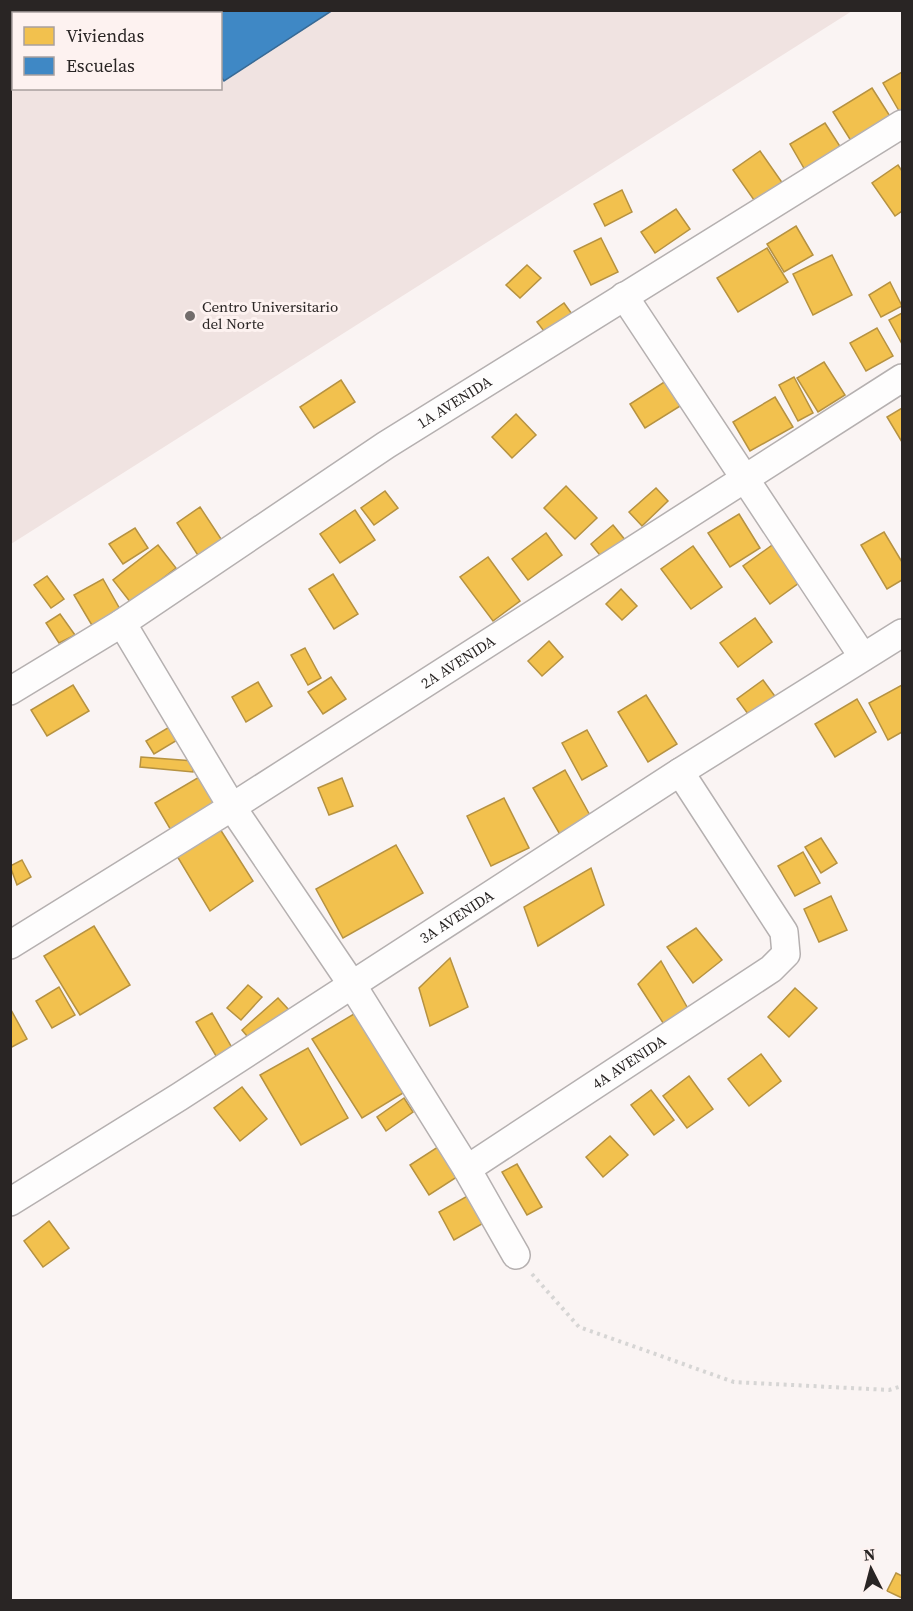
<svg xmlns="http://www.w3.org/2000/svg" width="913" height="1611" viewBox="0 0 913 1611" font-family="'Source Serif 4',serif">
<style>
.built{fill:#f0e3e1;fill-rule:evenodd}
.homes{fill:#f2c14e;stroke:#b69241;stroke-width:1.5}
.schools{fill:#3f88c5;stroke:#386a95;stroke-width:1.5}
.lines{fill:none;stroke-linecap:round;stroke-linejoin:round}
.street-casing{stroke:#b5b0b0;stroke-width:30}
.path{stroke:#d6d5d4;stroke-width:4;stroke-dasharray:3 4.5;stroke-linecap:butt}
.street{stroke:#fefdfd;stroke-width:27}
.poi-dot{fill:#726d6c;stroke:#fdf2f0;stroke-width:2}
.labels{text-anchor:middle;stroke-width:6;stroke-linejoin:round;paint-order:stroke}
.poi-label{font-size:15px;fill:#292524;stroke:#fdf2f0;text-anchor:start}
.street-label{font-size:15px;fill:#292524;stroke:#fdf2f0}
</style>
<rect width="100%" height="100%" fill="#faf4f3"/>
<!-- built -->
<path class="built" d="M11 11H852L11 544ZM14 14H220V88H14Z"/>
<!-- homes -->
<g class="homes">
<polygon points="902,72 902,116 883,83"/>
<polygon points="872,88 893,121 853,144 833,112"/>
<polygon points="825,123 841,148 805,170 790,144"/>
<polygon points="760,151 788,191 761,210 733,170"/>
<polygon points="898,165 902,171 902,211 895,216 872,183"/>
<polygon points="622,190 632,212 605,226 594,204"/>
<polygon points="676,209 690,229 655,253 641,232"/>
<polygon points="796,226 813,255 784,272 767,244"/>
<polygon points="601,238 618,272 591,285 574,251"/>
<polygon points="767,248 788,282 738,312 717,278"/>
<polygon points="832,255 852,295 813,315 793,274"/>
<polygon points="527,265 541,278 520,298 506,285"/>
<polygon points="890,282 902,306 881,317 869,295"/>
<polygon points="564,303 577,321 550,339 537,322"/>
<polygon points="902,313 902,344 889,320"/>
<polygon points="877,328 893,356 866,371 850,343"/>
<polygon points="824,362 845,395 818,412 797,378"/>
<polygon points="794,377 813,413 798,421 779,385"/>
<polygon points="669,379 685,403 645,428 630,404"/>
<polygon points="341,380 355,402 314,428 300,407"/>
<polygon points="775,397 793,427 750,451 733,422"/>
<polygon points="902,408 902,442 887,417"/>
<polygon points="516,414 536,435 512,458 492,437"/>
<polygon points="566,486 597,518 575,539 544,508"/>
<polygon points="656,488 668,501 642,526 629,512"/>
<polygon points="385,491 398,508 374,525 361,508"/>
<polygon points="200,507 225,545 201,560 177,523"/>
<polygon points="355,510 375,540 340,563 320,534"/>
<polygon points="739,514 760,548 730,567 708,533"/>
<polygon points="613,525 626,541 603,559 591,544"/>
<polygon points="135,528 148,548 123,564 109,544"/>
<polygon points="884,532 902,562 902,580 887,589 861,545"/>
<polygon points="546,533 562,555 528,580 512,559"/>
<polygon points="775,543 803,580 770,604 743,566"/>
<polygon points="158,545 176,568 131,603 113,580"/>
<polygon points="693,546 722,587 691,609 661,569"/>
<polygon points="488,557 520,601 493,621 460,577"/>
<polygon points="333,574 358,614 334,629 309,589"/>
<polygon points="47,576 64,599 51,608 34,585"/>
<polygon points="103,579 121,611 93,627 74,595"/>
<polygon points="621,589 637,606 622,620 606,604"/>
<polygon points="60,614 75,635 59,643 46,623"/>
<polygon points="755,618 772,642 738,667 720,643"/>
<polygon points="549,641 563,657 542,676 528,661"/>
<polygon points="305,648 321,678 308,685 291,655"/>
<polygon points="331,677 346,699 323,714 308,692"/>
<polygon points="763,680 777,699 751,718 737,699"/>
<polygon points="258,682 272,706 246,722 232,697"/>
<polygon points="73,685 89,711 47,736 31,710"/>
<polygon points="902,685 902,732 888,740 869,703"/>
<polygon points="646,695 677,744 648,762 618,712"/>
<polygon points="857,699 876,732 835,757 815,724"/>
<polygon points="176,723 184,736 154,754 146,741"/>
<polygon points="587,730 607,766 582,780 562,743"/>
<polygon points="141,757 194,761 193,772 140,767"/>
<polygon points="565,770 592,819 562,838 533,788"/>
<polygon points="206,773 223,802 172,832 155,803"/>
<polygon points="342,778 353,806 329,815 318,788"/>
<polygon points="504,798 529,848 491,866 467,816"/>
<polygon points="220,829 253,881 210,911 177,856"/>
<polygon points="821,838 837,863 821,873 805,847"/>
<polygon points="396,845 423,893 343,938 316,889"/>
<polygon points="803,852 820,883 795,896 778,866"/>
<polygon points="22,860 31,877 17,885 10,866"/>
<polygon points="591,868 604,905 538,946 524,907"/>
<polygon points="831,896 847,930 819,942 804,909"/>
<polygon points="94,926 130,985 80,1015 44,956"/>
<polygon points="696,928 722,960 693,983 667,947"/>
<polygon points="450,958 468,1007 430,1026 419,988"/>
<polygon points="661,961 691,1014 667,1029 638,984"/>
<polygon points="248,985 262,997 241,1020 227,1008"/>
<polygon points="59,987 75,1015 52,1028 36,1001"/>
<polygon points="795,988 817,1008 789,1037 768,1017"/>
<polygon points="278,998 289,1010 252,1042 242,1030"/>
<polygon points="10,1008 27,1039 10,1048"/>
<polygon points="359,1011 408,1090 362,1118 312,1039"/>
<polygon points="212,1013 235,1053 219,1061 196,1022"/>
<polygon points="308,1048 348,1118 301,1145 260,1075"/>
<polygon points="761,1054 781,1081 749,1106 728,1079"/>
<polygon points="689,1076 713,1109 687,1128 663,1096"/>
<polygon points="242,1087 267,1119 240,1141 214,1108"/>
<polygon points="651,1090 674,1120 654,1135 631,1105"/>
<polygon points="404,1098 413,1112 386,1131 377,1117"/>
<polygon points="610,1136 628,1155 603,1177 586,1157"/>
<polygon points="444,1143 463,1173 429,1195 410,1165"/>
<polygon points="517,1164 542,1207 527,1215 502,1172"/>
<polygon points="471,1194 487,1221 454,1240 439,1212"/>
<polygon points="49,1221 69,1248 43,1267 24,1241"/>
<polygon points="896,1573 902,1576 902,1598 887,1591"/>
</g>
<!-- schools -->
<polygon class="schools" points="178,10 333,10 224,81 220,75 220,14 180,14"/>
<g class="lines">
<defs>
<g id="street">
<polyline points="624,296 863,657"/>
<polyline points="122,623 232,807 351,983 467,1169 516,1255"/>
<path id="s1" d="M10 691 122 623 386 445 902 124"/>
<path id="s2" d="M10 945 232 807 902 378"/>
<path id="s3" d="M467 1169 771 969 786 954 784 932 680 772"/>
<path id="s4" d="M10 1202 179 1097 680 772 902 633"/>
</g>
</defs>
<!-- street casing -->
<use href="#street" class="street-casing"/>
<!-- path -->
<polyline class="path" points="532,1274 579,1327 734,1382 889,1390 902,1386"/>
<!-- street -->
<use href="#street" class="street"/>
</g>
<!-- markers -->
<circle class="poi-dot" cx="190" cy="316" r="6"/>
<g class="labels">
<!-- poi labels -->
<g class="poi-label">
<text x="202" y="312">Centro Universitario<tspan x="202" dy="17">del Norte</tspan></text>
</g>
<!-- street labels -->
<g class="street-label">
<text dy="5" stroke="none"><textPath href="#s1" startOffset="530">1A AVENIDA</textPath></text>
<text dy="5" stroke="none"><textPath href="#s2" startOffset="530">2A AVENIDA</textPath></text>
<text dy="5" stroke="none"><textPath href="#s4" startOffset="530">3A AVENIDA</textPath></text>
<text dy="5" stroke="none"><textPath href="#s3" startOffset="194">4A AVENIDA</textPath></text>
</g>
</g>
<!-- border -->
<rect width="913" height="1611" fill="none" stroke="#292524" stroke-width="24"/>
<!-- legend -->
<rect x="12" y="12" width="210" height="78" fill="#fdf2f0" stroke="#a8a09e" stroke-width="1.5"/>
<rect x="24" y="27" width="30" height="18" fill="#f2c14e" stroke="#a8a09e" stroke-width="1.5"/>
<text x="66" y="42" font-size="18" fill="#292524">Viviendas</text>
<rect x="24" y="57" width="30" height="18" fill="#3f88c5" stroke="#a8a09e" stroke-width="1.5"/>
<text x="66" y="72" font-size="18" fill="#292524">Escuelas</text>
<!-- north arrow -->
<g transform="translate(871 1569) rotate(354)" stroke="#fdf2f0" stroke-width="4.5" paint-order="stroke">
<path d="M0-4.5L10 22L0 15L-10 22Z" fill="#292524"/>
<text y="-9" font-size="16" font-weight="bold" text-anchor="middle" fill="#292524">N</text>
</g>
</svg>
